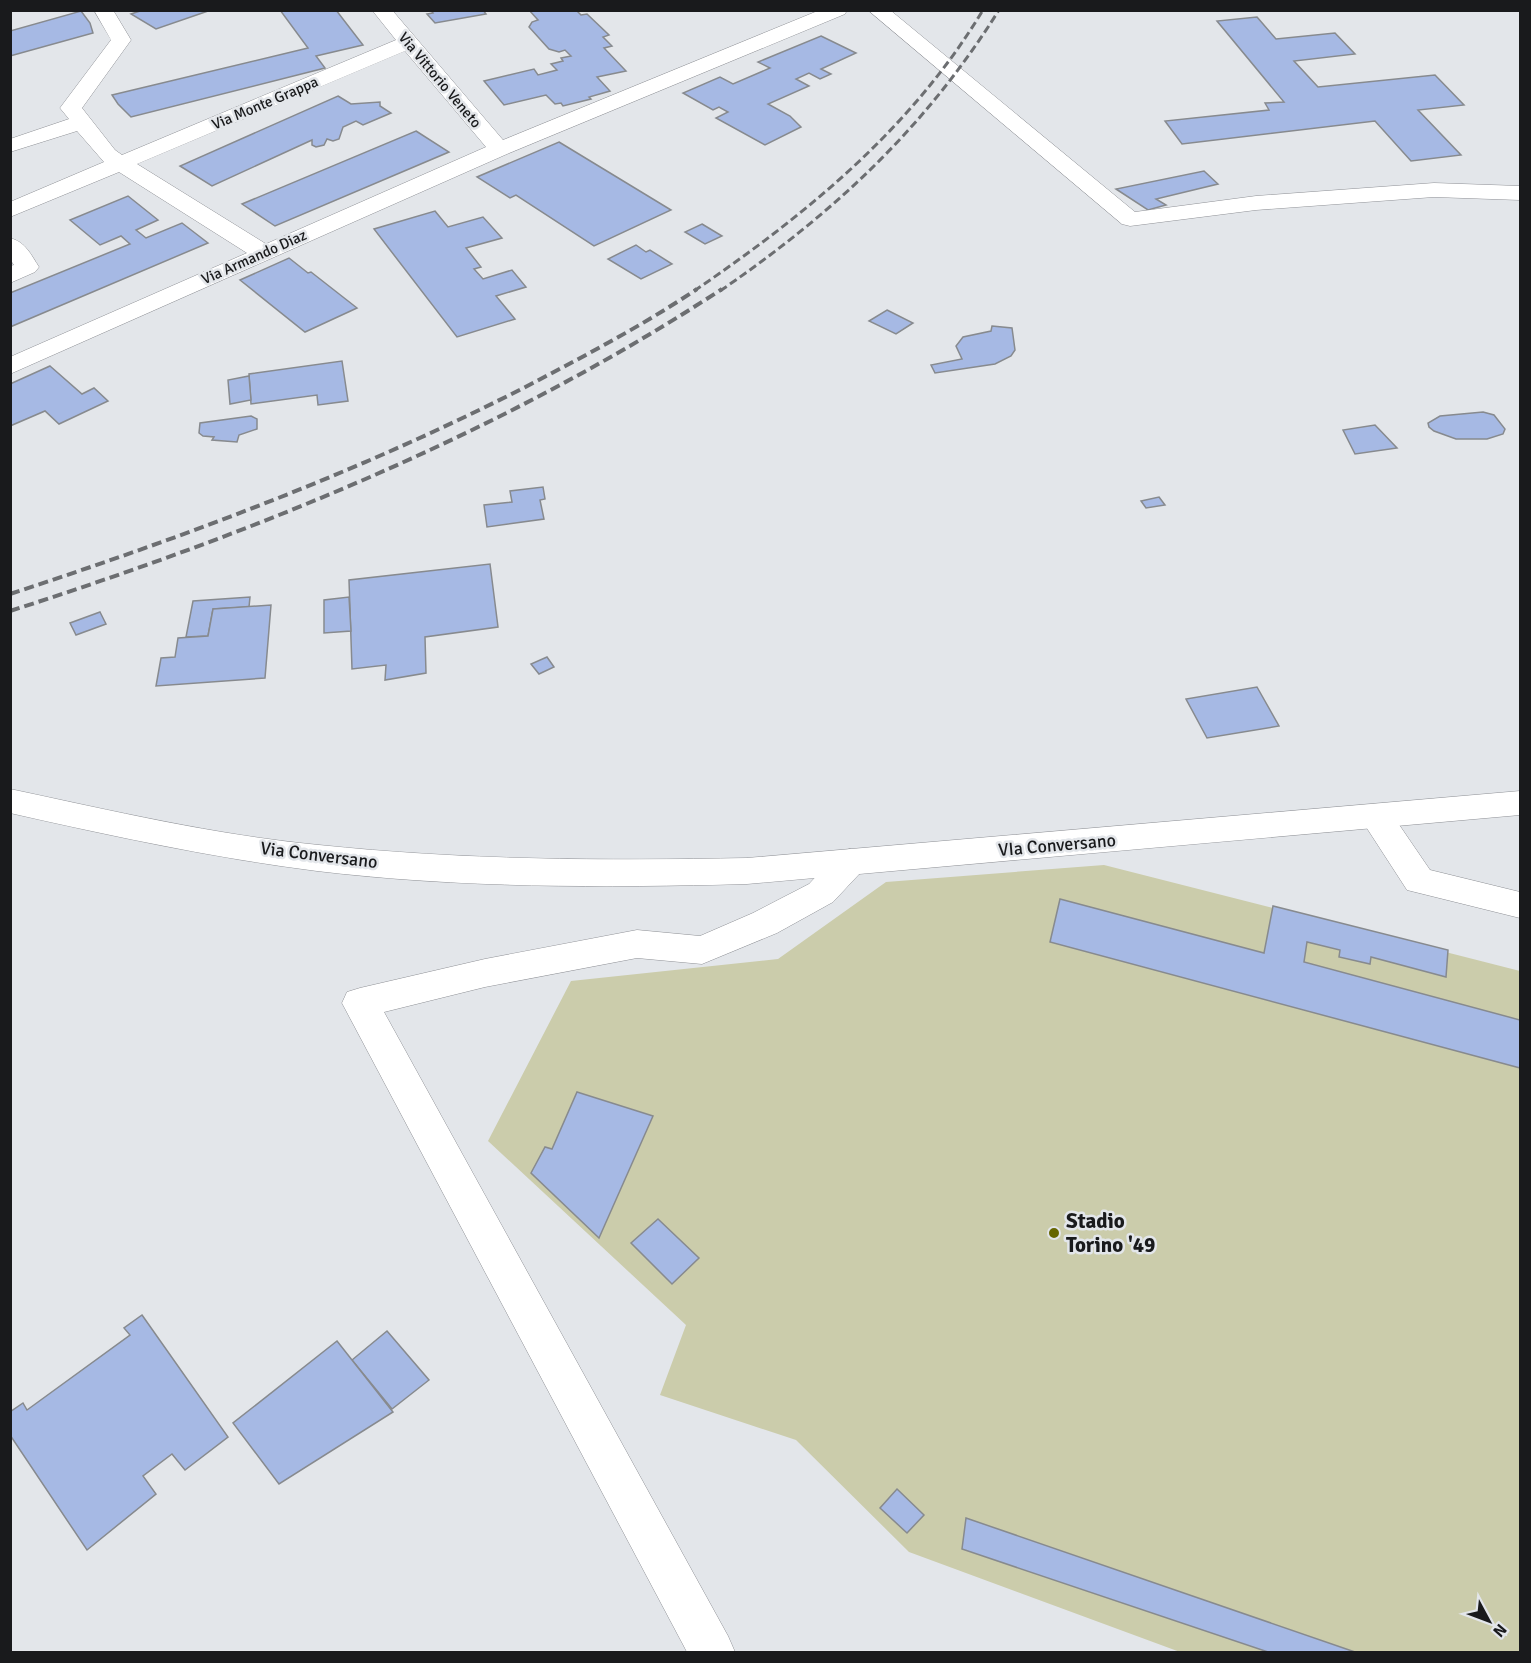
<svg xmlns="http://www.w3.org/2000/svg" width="1531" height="1663" viewBox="0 0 1531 1663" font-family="Signika,sans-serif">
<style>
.green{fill:#cbccab}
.building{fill:#a6b9e4;stroke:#878a8e;stroke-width:1.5}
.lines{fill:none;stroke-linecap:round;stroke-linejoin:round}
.street-casing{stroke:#8f9196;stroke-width:1}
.secondary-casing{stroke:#8f9196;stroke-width:1}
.street{fill:#fff;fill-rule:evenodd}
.secondary{fill:#fff;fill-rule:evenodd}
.rail-far1{stroke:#6c6e71;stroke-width:3;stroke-dasharray:8 4;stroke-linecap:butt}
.rail{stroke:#6c6e71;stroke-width:4;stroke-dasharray:10 5;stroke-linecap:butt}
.poi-dot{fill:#660;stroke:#e3e6ea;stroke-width:2}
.labels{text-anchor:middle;stroke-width:5;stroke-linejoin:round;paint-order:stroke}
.far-street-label{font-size:15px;fill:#191a1c;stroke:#e3e6ea}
.street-label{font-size:18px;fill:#191a1c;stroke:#e3e6ea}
.near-poi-label{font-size:21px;font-weight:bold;fill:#191a1c;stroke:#e3e6ea;text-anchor:start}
</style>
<rect width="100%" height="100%" fill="#e3e6ea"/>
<!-- green -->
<polygon class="green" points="1104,865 1520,971 1520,1652 1180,1652 909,1552 796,1440 660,1395 686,1325 488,1141 571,981 778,959 886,882"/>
<!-- building -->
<g class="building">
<polygon points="143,10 211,10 156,29 131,14"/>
<polygon points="280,10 336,10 363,45 316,56 325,68 131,117 118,104 112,95 308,48"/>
<polygon points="431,10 483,10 486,14 435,23 427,14 433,13"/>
<polygon points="529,10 576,10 581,15 587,14 609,35 603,37 612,46 604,48 626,71 597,77 610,91 589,97 591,99 563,106 561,103 555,104 546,95 504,105 484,81 534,69 538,75 557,70 551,64 563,61 561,58 571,56 565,50 559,52 549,49 529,27 532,22 538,20"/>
<polygon points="81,11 90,23 93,33 10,56 10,31"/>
<polygon points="1257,17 1276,39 1335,33 1355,54 1294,61 1318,87 1435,75 1464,105 1418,110 1461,155 1411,161 1375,121 1182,144 1165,121 1269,110 1265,103 1284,102 1217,21"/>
<polygon points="821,36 856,53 821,69 831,74 820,79 809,73 796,79 809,86 768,104 790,116 801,127 765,145 716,118 728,112 719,107 713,110 683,93 720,77 733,84 770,68 758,62"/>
<polygon points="338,96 351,104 380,102 380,106 391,113 363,125 356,121 343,127 339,139 333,141 327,139 324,145 316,147 312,145 312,140 212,186 180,166"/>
<polygon points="416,131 449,152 275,226 242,204"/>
<polygon points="559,142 671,210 594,246 516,195 510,198 477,177"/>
<polygon points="1204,171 1218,184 1156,199 1166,205 1148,210 1116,189"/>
<polygon points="128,196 158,220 136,230 146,238 182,223 208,243 10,327 10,293 130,244 121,236 100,245 70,220"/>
<polygon points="435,211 448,227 483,217 502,238 466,248 481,267 474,269 483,279 512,270 526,287 496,296 515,319 457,337 374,229"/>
<polygon points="702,224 722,236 705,244 685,232"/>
<polygon points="636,245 646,252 650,250 672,264 641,279 608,259"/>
<polygon points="289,258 308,273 311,272 357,308 305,332 240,280"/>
<polygon points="887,310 913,323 896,334 869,321"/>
<polygon points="992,326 1012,328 1015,350 1011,356 995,364 935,373 931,365 962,359 956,346 963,337 991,331"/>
<polygon points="342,361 348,401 318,405 317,395 251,404 249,374"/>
<polygon points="50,366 82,394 94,388 108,401 59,424 45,411 10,426 10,384"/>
<polygon points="249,376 251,400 230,404 228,380"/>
<polygon points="1483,412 1494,415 1505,429 1503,434 1487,439 1456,439 1434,431 1429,427 1428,423 1440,416"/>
<polygon points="251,416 257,419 257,429 239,435 237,442 212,440 214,437 203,436 199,433 200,423"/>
<polygon points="1375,425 1397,448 1355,454 1343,430"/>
<polygon points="543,487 545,499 540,500 544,519 487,527 484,505 512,502 510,491"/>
<polygon points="1159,497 1165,505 1146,508 1141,501"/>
<polygon points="490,564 498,627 425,637 426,673 385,680 386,665 352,669 349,580"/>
<polygon points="250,597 249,607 213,609 208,636 186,637 193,601"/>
<polygon points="349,597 351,631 324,633 324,600"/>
<polygon points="271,605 265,678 156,686 161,658 175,657 178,638 208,636 213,609"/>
<polygon points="100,612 106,624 76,635 70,623"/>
<polygon points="547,657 554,667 539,674 531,664"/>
<polygon points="1257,687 1279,726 1207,738 1186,699"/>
<polygon points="1060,899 1264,953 1273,906 1448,950 1446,977 1371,957 1370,964 1339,957 1340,950 1307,942 1304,962 1520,1020 1520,1068 1050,942"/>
<polygon points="577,1092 653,1116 599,1238 531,1173 545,1147 552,1149"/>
<polygon points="658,1219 699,1258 672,1284 631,1243"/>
<polygon points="142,1315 228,1437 185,1470 172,1454 143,1476 156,1494 87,1550 10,1435 10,1412 23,1403 27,1410 130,1335 124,1328"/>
<polygon points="387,1331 429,1380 392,1409 352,1360"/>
<polygon points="337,1341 393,1412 279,1484 233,1423"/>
<polygon points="897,1489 924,1515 907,1533 880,1508"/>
<polygon points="966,1518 1355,1652 1268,1652 962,1549"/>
</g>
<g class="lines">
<defs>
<g id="street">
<path d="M94 10H113L131 40 82 108 115 150 122 155 396 40 372 10H392L503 140 820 10H847L845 14 507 154 10 374V357L247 253 119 172 10 217V202L104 162 77 131 10 152V139L69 119 60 108 111 40ZM405 51 486 147 266 244 137 164Z"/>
<polygon points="868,10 890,10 1135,212 1256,196 1434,183 1520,186 1520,200 1434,197 1256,210 1130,226 1122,224"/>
<path d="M10 238C26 242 31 255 39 267L35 272 10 283V266L14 265 10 259Z"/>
<polygon points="1375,804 1387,807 1430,870 1520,892 1520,918 1407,890 1359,816 1363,807"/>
<polygon points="850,849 862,853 867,862 862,871 833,902 777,933 702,964 637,958 485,987 384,1012 728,1636 735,1652 687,1652 342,1003 347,992 360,988 485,959 637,930 700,936 753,913 809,884 838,853"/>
</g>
<path id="secondary" d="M10 789C113 811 215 835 319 845 462 860 604 861 747 858L1520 791V815L747 884C604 888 459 888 317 871 214 858 112 836 10 813Z"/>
</defs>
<!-- street casing -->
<use href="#street" class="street-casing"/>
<!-- secondary casing -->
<use href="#secondary" class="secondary-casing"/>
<!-- street -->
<use href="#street" class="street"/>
<!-- secondary -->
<use href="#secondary" class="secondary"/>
<!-- rail-far1 -->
<g class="rail-far1">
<path d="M694 291C807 214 912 128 983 10"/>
<path d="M720 291C835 212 925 128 999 10"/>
</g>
<!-- rail -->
<g class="rail">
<path d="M10 594C190 535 367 469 535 382 590 353 645 324 697 289"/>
<path d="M10 611C259 531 502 433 722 289"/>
</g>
</g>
<!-- markers -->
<circle class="poi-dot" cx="1054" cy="1233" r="6"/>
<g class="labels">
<!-- far-street labels -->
<g class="far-street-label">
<text transform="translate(440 80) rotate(50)" y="5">Via Vittorio Veneto</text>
<text transform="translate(265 103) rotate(-23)" y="5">Via Monte Grappa</text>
<text transform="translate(254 257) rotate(-24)" y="5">Via Armando Diaz</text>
</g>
<!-- street labels -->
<g class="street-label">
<text transform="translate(1057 845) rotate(-5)" y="6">VIa Conversano</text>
<text transform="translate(319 855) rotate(7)" y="6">Via Conversano</text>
</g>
<!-- near-poi labels -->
<g class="near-poi-label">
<text x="1066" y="1228">Stadio<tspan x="1066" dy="24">Torino '49</tspan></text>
</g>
</g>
<!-- border -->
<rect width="1531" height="1663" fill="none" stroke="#191a1c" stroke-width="24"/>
<!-- north arrow -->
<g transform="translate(1489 1621) rotate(131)" stroke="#e3e6ea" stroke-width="4.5" paint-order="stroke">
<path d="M0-4.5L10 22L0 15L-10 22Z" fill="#191a1c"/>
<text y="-9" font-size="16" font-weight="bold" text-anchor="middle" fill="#191a1c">N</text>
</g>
</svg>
